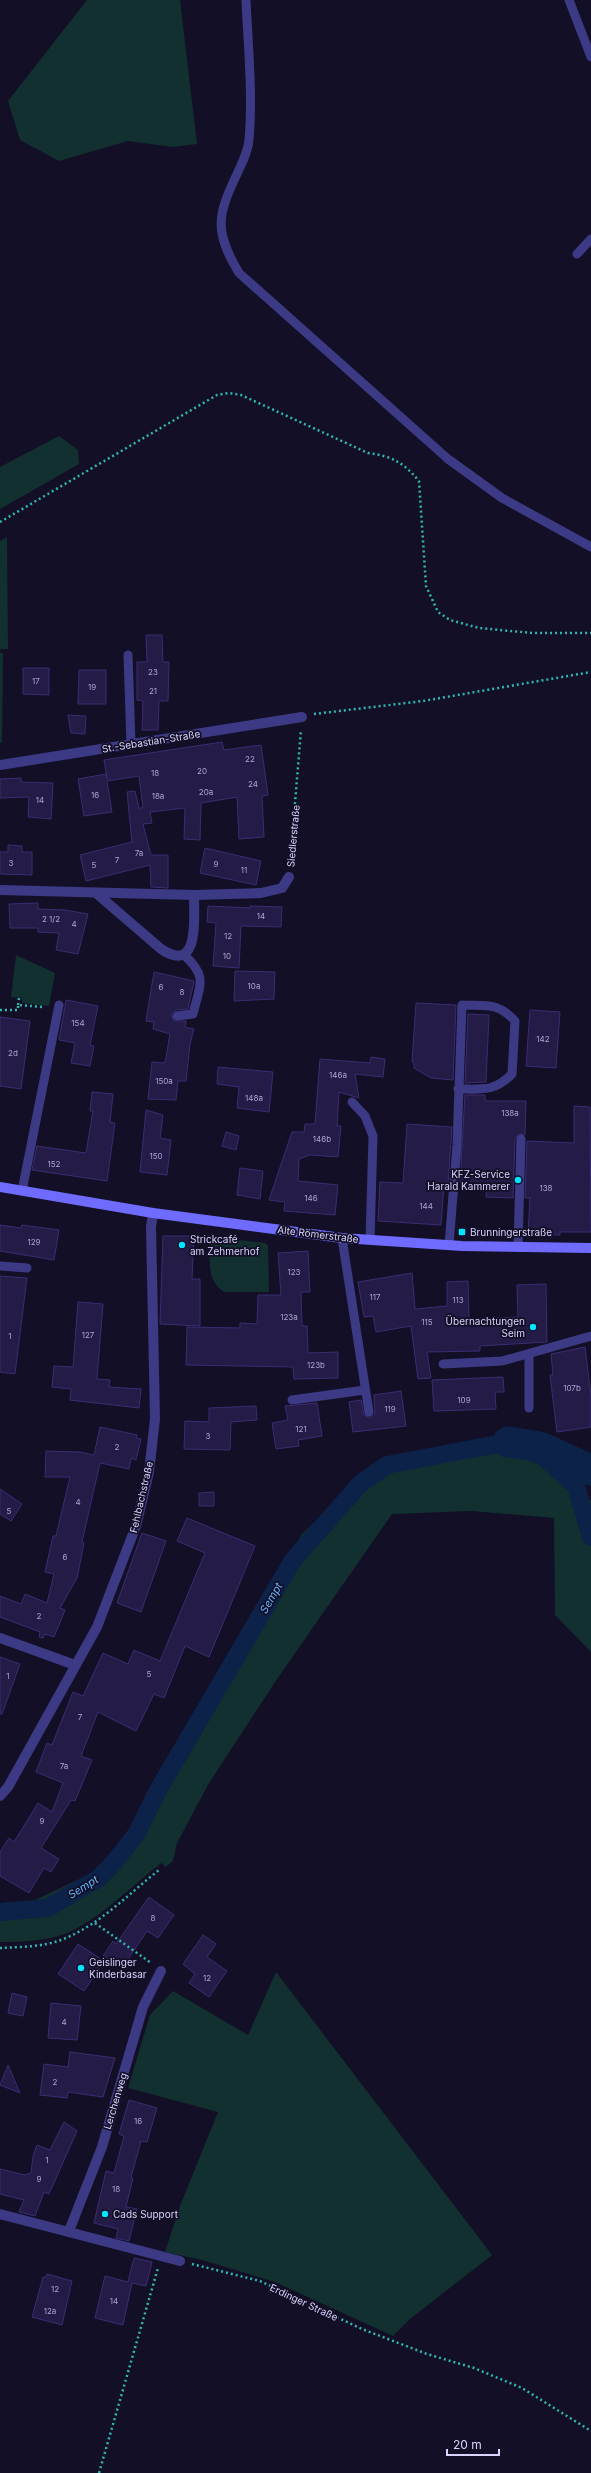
<svg xmlns="http://www.w3.org/2000/svg" width="591" height="2473" viewBox="0 0 591 2473" font-family="Inter,sans-serif">
<style>
.green{fill:#12302f}
.water{fill:#0c2248}
.lines{fill:none;stroke-linecap:round;stroke-linejoin:round}
.canal{stroke:#0c2248;stroke-width:18}
.river{stroke:#0c2248;stroke-width:31}
.building{fill:#241b47;stroke:#3b2d73}
.path{stroke:#2fb8b0;stroke-width:2.5;stroke-dasharray:2 3;stroke-linecap:butt}
.lane{stroke:#3d3a85;stroke-width:9}
.street{stroke:#3d3a85;stroke-width:10}
.secondary{stroke:#6f6bff;stroke-width:10}
.poi-dot{fill:#00e5ff;stroke:#130f26;stroke-width:1.5}
.labels{text-anchor:middle;stroke-width:3.5;stroke-linejoin:round;paint-order:stroke}
.number-label{font-size:8px;fill:#aca6d1}
.street-label{font-size:10px;fill:#d9d4ff;stroke:#130f26}
.poi-label{font-size:10px;fill:#d9d4ff;stroke:#130f26;text-anchor:start}
.water-label{font-size:11px;font-style:italic;fill:#62b6ff;stroke:#130f26}
</style>
<rect width="100%" height="100%" fill="#130f26"/>
<!-- green -->
<g class="green">
<polygon points="87,0 180,0 197,144 173,147 128,141 59,161 20,140 8,101"/>
<polygon points="59,436 78,450 79,464 0,509 0,467"/>
<polygon points="7,537 8,649 0,649 0,541"/>
<polygon points="0,653 3,653 2,743 0,743"/>
<polygon points="16,955 55,973 49,1006 22,1003 22,998 11,997"/>
<path d="M211 1237 265 1243 268 1246 269 1292H224C205 1279 210 1258 211 1237Z"/>
<path d="M505 1436 547 1439 591 1501V1652L555 1615 554 1518 471 1511 392 1514 275 1682 209 1783 177 1843 173 1861 166 1867 161 1863C133 1885 100 1919 67 1933 47 1941 22 1942 0 1942V1903L33 1901 92 1873 151 1817 266 1621 301 1535 361 1478Z"/>
<polygon points="276,1972 492,2255 410,2319 393,2336 275,2282 202,2260 165,2252 180,2206 218,2112 128,2088 150,2015 173,1991 248,2035"/>
</g>
<!-- water -->
<polygon class="water" points="564,1448 591,1460 591,1486 547,1449"/>
<g class="lines">
<!-- canal -->
<polyline class="canal" points="0,1912 48,1908 99,1878 116,1860 137,1833 157,1792 293,1560 361,1483 387,1465 508,1442 544,1457 576,1486 591,1537"/>
<!-- river -->
<polyline class="river" points="508,1442 540,1447 591,1470"/>
</g>
<!-- building -->
<g class="building">
<polygon points="146,635 162,635 163,662 169,662 168,701 159,701 158,730 142,730 143,701 137,700 137,662 147,662"/>
<polygon points="23,668 49,668 49,695 23,694"/>
<polygon points="79,670 106,670 106,704 78,704"/>
<polygon points="68,715 86,716 85,734 71,733"/>
<polygon points="222,742 224,750 261,745 268,795 262,796 264,837 239,839 237,797 201,803 200,840 184,839 185,808 150,812 152,823 143,824 151,855 168,855 168,888 151,887 150,865 86,881 80,855 132,842 127,792 135,791 139,808 143,808 139,776 107,781 112,812 84,816 78,779 106,774 107,779 104,760"/>
<polygon points="21,778 21,782 53,783 51,819 28,817 29,797 0,798 0,779"/>
<polygon points="8,845 22,846 22,852 32,852 32,875 0,874 0,852 8,852"/>
<polygon points="205,848 261,861 256,885 200,873"/>
<polygon points="38,903 38,909 65,910 88,914 78,954 56,950 59,933 38,932 38,928 10,928 9,904"/>
<polygon points="208,906 250,908 250,906 282,907 281,927 241,926 239,968 213,966 216,923 207,922"/>
<polygon points="235,971 275,972 274,999 234,1001"/>
<polygon points="154,972 194,981 188,1009 176,1010 171,1014 174,1021 186,1021 185,1027 194,1029 190,1044 186,1081 178,1081 176,1100 148,1099 152,1062 165,1063 170,1034 153,1029 154,1022 146,1021"/>
<polygon points="66,1000 98,1006 90,1045 94,1046 90,1066 71,1063 75,1043 59,1040"/>
<polygon points="416,1003 456,1005 453,1080 431,1078 414,1068 414,1063 412,1062"/>
<polygon points="530,1010 560,1012 556,1068 526,1066"/>
<polygon points="468,1014 489,1015 486,1082 465,1083"/>
<polygon points="0,1017 30,1021 21,1089 0,1086"/>
<polygon points="371,1057 385,1059 383,1077 355,1074 359,1098 339,1092 337,1126 341,1126 338,1157 310,1155 299,1159 298,1181 338,1185 335,1215 284,1211 285,1202 269,1200 292,1132 304,1132 305,1124 315,1124 320,1059 370,1063"/>
<polygon points="218,1067 273,1072 269,1112 237,1108 239,1087 217,1084"/>
<polygon points="92,1092 113,1094 110,1122 115,1123 107,1181 32,1170 37,1146 86,1153 93,1111 90,1111"/>
<polygon points="465,1095 485,1095 485,1101 526,1101 525,1135 519,1134 515,1139 513,1198 486,1197 487,1184 460,1183"/>
<polygon points="574,1106 590,1107 591,1232 560,1232 560,1235 528,1234 530,1198 525,1198 527,1141 574,1143"/>
<polygon points="146,1110 163,1115 160,1138 171,1140 167,1175 140,1172"/>
<polygon points="407,1124 452,1127 448,1183 444,1183 441,1225 378,1221 380,1182 403,1183"/>
<polygon points="226,1132 239,1136 236,1150 222,1146"/>
<polygon points="240,1168 263,1171 260,1199 237,1195"/>
<polygon points="0,1225 21,1228 22,1225 59,1230 54,1260 0,1251"/>
<polygon points="163,1236 194,1236 192,1279 200,1279 200,1326 160,1324"/>
<polygon points="308,1251 310,1292 301,1292 302,1326 307,1326 308,1353 338,1352 338,1378 294,1379 293,1367 186,1365 187,1327 240,1328 240,1323 257,1324 258,1295 281,1295 278,1253"/>
<polygon points="412,1273 415,1309 447,1306 447,1282 468,1281 469,1319 518,1317 517,1285 546,1284 547,1342 480,1346 480,1351 427,1352 431,1378 418,1379 411,1326 376,1332 373,1316 364,1317 358,1282"/>
<polygon points="0,1276 27,1278 15,1374 0,1372"/>
<polygon points="78,1302 103,1304 97,1379 110,1380 109,1387 141,1389 139,1408 70,1400 71,1389 52,1387 54,1366 73,1367"/>
<polygon points="585,1347 591,1397 591,1427 557,1432 550,1375 553,1375 551,1354"/>
<polygon points="503,1377 504,1392 495,1392 496,1409 434,1411 432,1380"/>
<polygon points="401,1391 406,1426 353,1432 349,1402 361,1400 364,1415 370,1418 375,1414 374,1395"/>
<polygon points="317,1403 322,1436 298,1440 299,1446 276,1449 272,1423 288,1420 285,1406"/>
<polygon points="256,1406 257,1420 231,1422 230,1450 184,1449 185,1421 209,1422 209,1408"/>
<polygon points="100,1427 137,1435 136,1438 141,1439 136,1460 131,1458 129,1469 100,1463 82,1542 84,1543 77,1578 60,1608 65,1610 54,1637 45,1634 43,1638 39,1637 40,1632 0,1617 0,1596 21,1604 25,1594 47,1603 54,1574 45,1572 53,1536 56,1536 70,1477 45,1477 46,1451 80,1452 94,1455"/>
<polygon points="0,1489 22,1504 11,1521 0,1514"/>
<polygon points="214,1492 214,1506 199,1506 199,1493"/>
<polygon points="187,1518 255,1546 209,1657 185,1646 164,1698 154,1694 136,1731 98,1712 81,1756 92,1760 75,1801 71,1800 41,1848 59,1859 51,1872 44,1868 29,1893 0,1876 0,1852 9,1838 14,1842 38,1803 52,1812 63,1783 36,1772 47,1743 52,1745 73,1692 83,1696 103,1653 128,1664 134,1650 160,1661 205,1553 177,1541"/>
<polygon points="142,1533 166,1541 141,1612 117,1603"/>
<polygon points="0,1657 20,1664 2,1714 0,1714"/>
<polygon points="149,1897 174,1915 158,1938 147,1931 122,1968 103,1956 113,1941 116,1944"/>
<polygon points="203,1935 216,1944 207,1957 227,1971 209,1997 189,1983 195,1974 183,1964"/>
<polygon points="78,1944 104,1961 84,1991 58,1974"/>
<polygon points="12,1993 27,1997 23,2016 8,2013"/>
<polygon points="51,2003 81,2006 77,2040 48,2038"/>
<polygon points="70,2052 115,2058 103,2097 68,2092 67,2098 40,2095 44,2064 68,2067"/>
<polygon points="8,2065 20,2093 0,2085"/>
<polygon points="129,2100 157,2108 147,2142 141,2141 131,2177 133,2178 126,2207 137,2209 129,2241 116,2238 118,2229 94,2223 106,2171 114,2173 124,2136 119,2134"/>
<polygon points="64,2122 77,2131 49,2194 44,2192 35,2216 19,2212 24,2200 0,2194 0,2169 25,2175 31,2173 33,2156 37,2145 50,2150"/>
<polygon points="134,2258 152,2262 146,2286 132,2283 123,2325 95,2318 105,2276 128,2282"/>
<polygon points="47,2274 72,2281 62,2325 32,2317 43,2277 46,2277"/>
</g>
<g class="lines">
<!-- path -->
<g class="path">
<path d="M0 522 217 395 229 393 241 395 368 453C392 456 404 463 419 481L426 586 438 612 450 620 479 628 532 633H591"/>
<polyline points="314,714 423,701 591,672"/>
<polyline points="290,864 301,730"/>
<polyline points="18,1005 19,998"/>
<polyline points="0,1010 18,1010 18,1005 43,1007"/>
<polyline points="95,1923 151,1963"/>
<path d="M0 1948C20 1947 42 1947 61 1940 100 1925 127 1895 159 1870"/>
<polyline points="192,2264 260,2281 362,2329 427,2354 474,2368 522,2388 591,2431"/>
<polyline points="99,2473 158,2268"/>
</g>
<!-- lane -->
<g class="lane">
<path d="M246 0C248 46 253 94 249 140 248 152 242 163 237 174 217 216 214 231 239 273L448 459 502 498 591 547"/>
<polyline points="569,0 591,57"/>
<polyline points="577,254 591,239"/>
<polyline points="128,655 131,744"/>
<path d="M177 1016 193 1014C200 985 208 976 184 955"/>
<polyline points="352,1102 365,1116 373,1136 370,1240"/>
<polyline points="22,1191 59,1005"/>
<polyline points="342,1238 369,1412"/>
<path d="M449 1245 457 1145 462 1005C486 1006 498 1002 515 1021L512 1074C494 1092 483 1089 458 1089"/>
<polyline points="518,1247 521,1139"/>
<polyline points="0,1266 27,1268"/>
<polyline points="443,1364 502,1361 591,1336"/>
<polyline points="292,1400 365,1390"/>
<polyline points="529,1408 529,1354"/>
</g>
<!-- street -->
<g class="street">
<polyline points="0,765 302,717"/>
<polyline points="0,890 194,895 261,893 282,888 289,877"/>
<path d="M96 893 161 949C200 975 194 918 194 895"/>
<polyline points="0,1638 75,1665"/>
<polyline points="0,1796 8,1787 97,1627 136,1526 149,1472 155,1419 151,1227 153,1213"/>
<polyline points="0,2214 180,2261"/>
<polyline points="69,2231 102,2147 143,2007 161,1971"/>
</g>
<!-- secondary -->
<polyline class="secondary" points="0,1187 153,1213 342,1238 462,1246 591,1248"/>
</g>
<!-- markers -->
<g class="poi-dot">
<circle cx="518" cy="1180" r="4"/>
<rect x="458" y="1228" width="8" height="8" rx="2"/>
<circle cx="182" cy="1245" r="4"/>
<circle cx="533" cy="1327" r="4"/>
<circle cx="81" cy="1968" r="4"/>
<circle cx="105" cy="2214" r="4"/>
</g>
<g class="labels">
<!-- number labels -->
<g class="number-label">
<text x="153" y="675">23</text>
<text x="36" y="684">17</text>
<text x="92" y="690">19</text>
<text x="153" y="694">21</text>
<text x="250" y="762">22</text>
<text x="202" y="774">20</text>
<text x="155" y="776">18</text>
<text x="253" y="787">24</text>
<text x="206" y="795">20a</text>
<text x="95" y="798">16</text>
<text x="158" y="799">18a</text>
<text x="40" y="803">14</text>
<text x="139" y="856">7a</text>
<text x="117" y="863">7</text>
<text x="11" y="866">3</text>
<text x="216" y="867">9</text>
<text x="94" y="868">5</text>
<text x="244" y="873">11</text>
<text x="261" y="919">14</text>
<text x="51" y="922">2 1/2</text>
<text x="74" y="927">4</text>
<text x="228" y="939">12</text>
<text x="227" y="959">10</text>
<text x="254" y="989">10a</text>
<text x="161" y="990">6</text>
<text x="182" y="995">8</text>
<text x="78" y="1026">154</text>
<text x="543" y="1042">142</text>
<text x="13" y="1056">2d</text>
<text x="338" y="1078">146a</text>
<text x="164" y="1084">150a</text>
<text x="254" y="1101">148a</text>
<text x="510" y="1116">138a</text>
<text x="322" y="1142">146b</text>
<text x="156" y="1159">150</text>
<text x="54" y="1167">152</text>
<text x="546" y="1191">138</text>
<text x="311" y="1201">146</text>
<text x="426" y="1209">144</text>
<text x="34" y="1245">129</text>
<text x="294" y="1275">123</text>
<text x="375" y="1300">117</text>
<text x="458" y="1303">113</text>
<text x="289" y="1320">123a</text>
<text x="427" y="1325">115</text>
<text x="88" y="1338">127</text>
<text x="10" y="1339">1</text>
<text x="316" y="1368">123b</text>
<text x="572" y="1391">107b</text>
<text x="464" y="1403">109</text>
<text x="390" y="1412">119</text>
<text x="301" y="1432">121</text>
<text x="208" y="1439">3</text>
<text x="117" y="1450">2</text>
<text x="78" y="1505">4</text>
<text x="9" y="1514">5</text>
<text x="65" y="1560">6</text>
<text x="39" y="1619">2</text>
<text x="149" y="1677">5</text>
<text x="8" y="1679">1</text>
<text x="80" y="1720">7</text>
<text x="64" y="1769">7a</text>
<text x="42" y="1824">9</text>
<text x="153" y="1921">8</text>
<text x="207" y="1981">12</text>
<text x="64" y="2025">4</text>
<text x="55" y="2085">2</text>
<text x="138" y="2124">16</text>
<text x="47" y="2163">1</text>
<text x="39" y="2182">9</text>
<text x="116" y="2192">18</text>
<text x="55" y="2292">12</text>
<text x="114" y="2304">14</text>
<text x="50" y="2314">12a</text>
</g>
<!-- street labels -->
<g class="street-label">
<text transform="translate(151 741) rotate(-9)" y="4">St.-Sebastian-Straße</text>
<text transform="translate(293 836) rotate(-85)" y="4">Siedlerstraße</text>
<text transform="translate(318 1234) rotate(7)" y="4">Alte Römerstraße</text>
<text transform="translate(141 1497) rotate(-77)" y="4">Fehlbachstraße</text>
<text transform="translate(115 2101) rotate(-73)" y="4">Lerchenweg</text>
<text transform="translate(304 2302) rotate(25)" y="4">Erdinger Straße</text>
</g>
<!-- poi labels -->
<g class="poi-label">
<text x="510" y="1178" text-anchor="end">KFZ-Service<tspan x="510" dy="12">Harald Kammerer</tspan></text>
<text x="470" y="1236">Brunningerstraße</text>
<text x="190" y="1243">Strickcafé<tspan x="190" dy="12">am Zehmerhof</tspan></text>
<text x="525" y="1325" text-anchor="end">Übernachtungen<tspan x="525" dy="12">Seim</tspan></text>
<text x="89" y="1966">Geislinger<tspan x="89" dy="12">Kinderbasar</tspan></text>
<text x="113" y="2218">Cads Support</text>
</g>
<!-- water labels -->
<g class="water-label">
<text transform="translate(271 1598) rotate(-60)" y="4">Sempt</text>
<text transform="translate(83 1887) rotate(-32)" y="4">Sempt</text>
</g>
</g>
<!-- scale -->
<path d="M447 2449v6h52v-6" fill="none" stroke="#d9d4ff" stroke-width="2"/>
<text x="453" y="2449" font-size="12" fill="#d9d4ff" stroke="#130f26" stroke-width="3" paint-order="stroke">20 m</text>
</svg>
